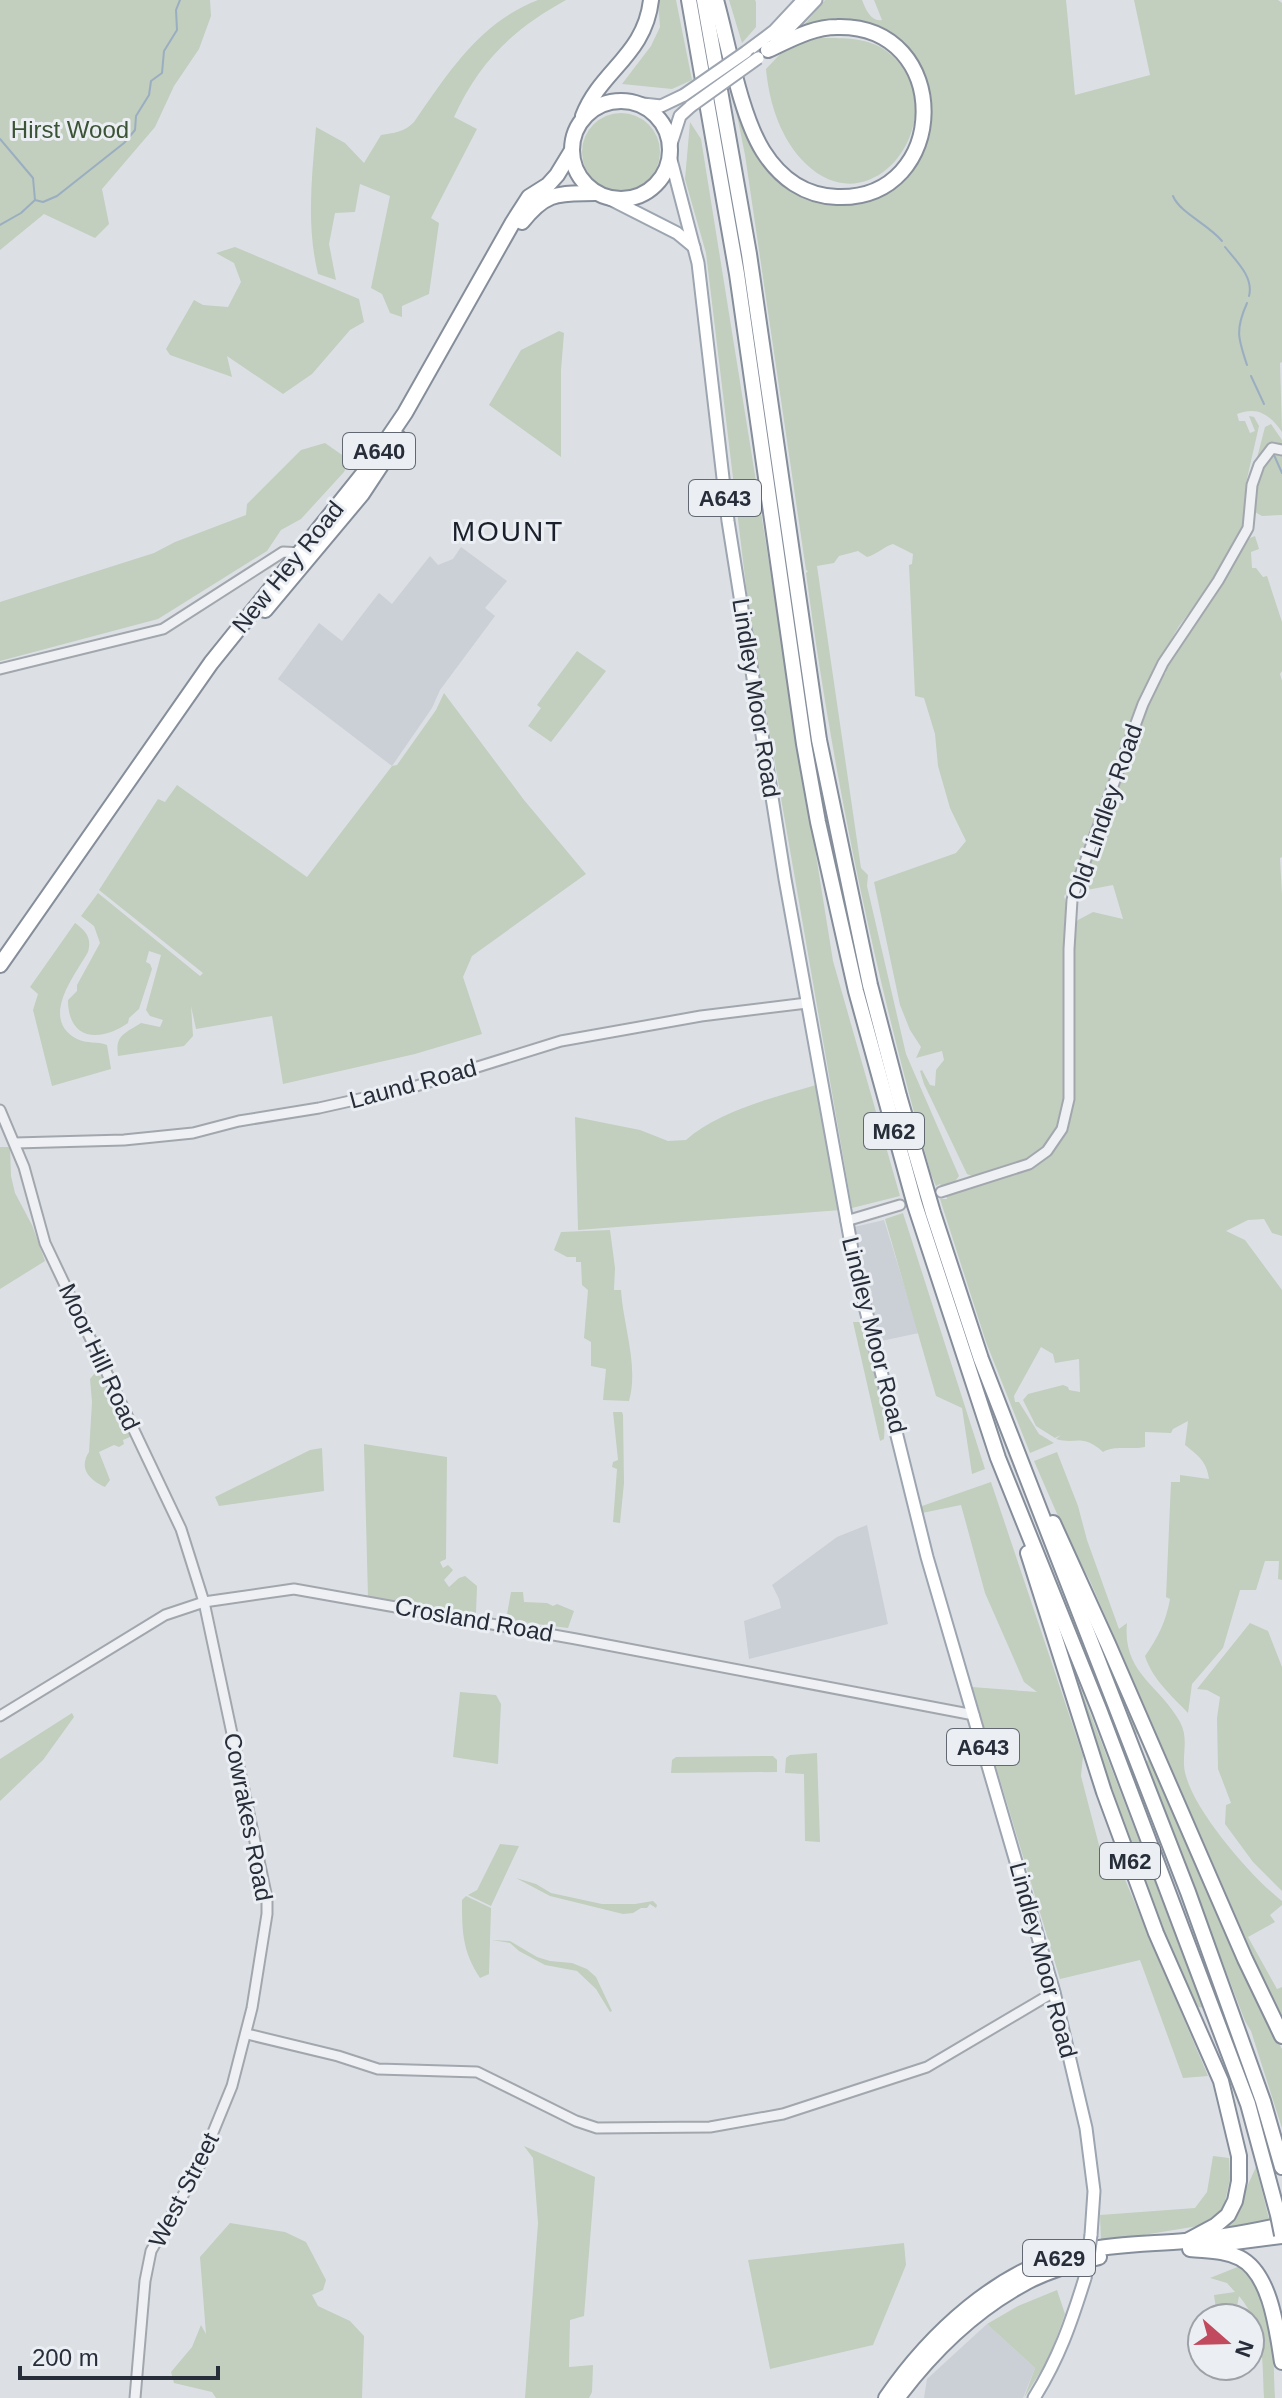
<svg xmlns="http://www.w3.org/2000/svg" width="1282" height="2398" viewBox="0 0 1282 2398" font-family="Arial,sans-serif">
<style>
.built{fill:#cbcfd6}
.green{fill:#c2cebe}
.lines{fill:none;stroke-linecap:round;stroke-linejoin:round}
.stream{stroke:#9aaec2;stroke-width:2}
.minor-casing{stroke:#a2a7ae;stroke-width:13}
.major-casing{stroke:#9da5b0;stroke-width:15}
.highway-casing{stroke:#858e9a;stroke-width:18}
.minor{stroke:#eff0f4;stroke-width:9}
.major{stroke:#fff;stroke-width:11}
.highway{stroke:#fff;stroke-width:14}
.major-bridge-casing{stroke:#9da5b0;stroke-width:15;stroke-linecap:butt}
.highway-bridge-casing{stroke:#858e9a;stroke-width:18;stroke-linecap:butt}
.major-bridge{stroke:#fff;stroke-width:11}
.highway-bridge{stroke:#fff;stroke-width:14}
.labels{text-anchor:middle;stroke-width:6;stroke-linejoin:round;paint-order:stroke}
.shield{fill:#ebeff3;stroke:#626872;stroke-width:2}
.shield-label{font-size:22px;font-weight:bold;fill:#272e3a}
.park-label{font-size:24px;fill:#3c5436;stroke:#ebeff3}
.street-label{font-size:24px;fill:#272e3a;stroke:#ebeff3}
.quarter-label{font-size:28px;letter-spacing:2px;fill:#1a202b;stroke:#ebeff3}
</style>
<rect width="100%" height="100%" fill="#dce0e5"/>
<!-- built -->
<g class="built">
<polygon points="461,547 507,581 485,608 495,616 440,690 432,708 392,766 278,679 319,623 342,641 379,593 392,604 430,556 438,565 453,559"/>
<polygon points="884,1220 919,1333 881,1341 854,1227"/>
<polygon points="867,1525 888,1624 749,1659 744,1621 781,1608 779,1599 772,1585 837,1537"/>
<polygon points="987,2324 1035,2368 1023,2398 924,2398 927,2379"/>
</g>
<!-- green -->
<g class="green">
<polygon points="0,0 210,0 211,16 199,49 174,86 155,127 102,189 109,224 95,238 44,214 0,250"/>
<path d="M538 0H566C513 29 479 62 454 117L477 129 431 218 439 223 429 294 402 306V317L390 313 382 294 371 288 390 196 360 184 355 212 335 213 329 244 336 280 318 274C306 225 312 176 316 127L345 143 364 163 381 135C393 133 405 132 414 122 448 73 480 22 538 0Z"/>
<polygon points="658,0 676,0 692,80 672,89 622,84 651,46 660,27"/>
<polygon points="729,0 755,0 756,2 756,27 742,43"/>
<path d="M825 0H862C866 10 871 22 882 20L874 0H1066L1075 95 1150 75 1134 0H1278L1282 3V362L1280 363 1282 432C1270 415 1258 406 1237 414L1239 421H1245L1250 433 1255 431 1249 416 1254 417 1259 426 1246 483V521L1211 584 1179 626 1148 680 1103 794 1077 865 1071 889 1064 896 1067 907 1066 1106C1061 1122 1054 1137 1042 1150 1031 1162 981 1182 967 1174L924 1084 920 1071 922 1070 930 1085 935 1086 936 1070 944 1060 942 1051 916 1058 921 1047 910 1030 900 1005 874 882 956 853 966 841 950 808 938 766 935 734 924 698 915 696 909 565 912 564 913 554 893 544C883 547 876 555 867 557L858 551 839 556 834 563 817 566 861 868 868 875 867 886 906 1054 959 1176 953 1184 942 1187 940 1184 936 1186 931 1174C875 976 833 777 806 573L808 571 806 570 745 155 731 86 751 134 813 196 895 181 929 104 921 72 872 27 842 22 799 31Z"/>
<path d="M819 38C840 38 867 37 885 50 962 106 877 232 806 164 781 140 769 103 766 69L786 48Z"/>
<circle cx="621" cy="152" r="39"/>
<polygon points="690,122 701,139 833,961 900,1196 852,1208 750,619 706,253 685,179"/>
<polygon points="235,247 359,299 364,322 350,330 312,374 283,394 227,356 232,377 170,355 166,349 194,300 203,305 228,307 241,282 234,263 216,253"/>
<polygon points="559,331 564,333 561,370 561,457 489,405 521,350"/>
<polygon points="1271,424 1282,440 1282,448 1267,454 1282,453 1282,515 1262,516 1253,511 1251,481 1265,427"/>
<polygon points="325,443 345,457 352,456 344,472 301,519 281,530 267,551 158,619 0,661 0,602 154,553 175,542 246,515 247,504 301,450"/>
<path d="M1255 536 1259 549 1251 552 1252 568H1256L1263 577 1267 576 1282 622V671L1280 674 1282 681V857L1280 858 1282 895V1236L1272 1233 1264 1219 1248 1220 1226 1231 1245 1240 1282 1290V1580L1278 1579 1279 1561H1265L1256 1590H1240L1223 1648 1192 1684 1188 1713C1172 1696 1152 1679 1145 1656 1158 1638 1166 1621 1170 1599L1166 1597 1171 1482H1180V1475L1209 1479C1207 1462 1198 1455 1185 1445L1188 1421 1173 1429 1171 1433 1145 1432V1447C1130 1450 1114 1445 1103 1452 1082 1433 1076 1445 1056 1439L1061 1435 1055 1438 1036 1426 1023 1400 1028 1394 1063 1385 1068 1387 1069 1390 1080 1392 1079 1359 1055 1363 1053 1354 1041 1347 1014 1396 1015 1402H1019L1039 1434 1054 1443 1030 1453 986 1342 940 1199H947L945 1194 1030 1167 1067 1126 1070 982 1074 925 1078 920 1093 912 1123 919 1113 885 1087 890 1088 886 1081 885 1144 709 1162 675 1166 673 1165 669 1250 538Z"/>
<polygon points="577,651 606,671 551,742 528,726 541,708 537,705"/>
<path d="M444 693 524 800 586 874 472 956 463 977 482 1034 415 1054 283 1084 272 1016 196 1029 191 1006 193 1036 184 1046 118 1056C115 1035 124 1034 141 1023L160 1027 163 1020 150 1016 146 1010 161 955 149 951 146 962 150 964 152 969 139 1009 129 1018 128 1023C99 1043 68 1040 68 1000L77 991V985L100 943 94 926 81 916 98 893 200 976 203 973 99 890 158 799 165 802 177 785 307 877 392 766 397 765 436 710Z"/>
<path d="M75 923C86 931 92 938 88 952 75 975 39 1019 77 1039 87 1044 97 1041 107 1045L111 1069 52 1086 33 1010 38 994 30 987Z"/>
<path d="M816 1085 841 1210 578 1230 575 1117 640 1130 668 1141 686 1140C718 1111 775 1097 816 1085Z"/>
<polygon points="0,1147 10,1147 11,1176 15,1193 32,1225 45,1261 0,1289"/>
<polygon points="903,1213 985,1469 972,1474 962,1408 936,1396 885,1219"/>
<path d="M610 1230 615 1268 614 1290H621C623 1325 639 1366 629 1401L603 1400 606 1369 591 1366V1342L584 1338 588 1290 582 1285 581 1262H576V1257H567L554 1250 561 1232Z"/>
<path d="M853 1322H861C868 1352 888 1412 884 1439L880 1441Z"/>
<path d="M95 1373 103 1378 130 1437 123 1440 124 1444 119 1447 114 1445 99 1452 110 1480 105 1487C90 1480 78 1469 89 1452L92 1402 90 1379Z"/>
<polygon points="613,1412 622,1412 623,1415 624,1483 620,1523 613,1522 617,1469 612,1467 613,1462 618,1460"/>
<polygon points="364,1444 447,1457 446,1559 440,1562 443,1568 448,1565 453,1570 444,1580 449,1587 459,1578 465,1576 477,1586 476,1613 474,1615 368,1598"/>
<polygon points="322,1448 324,1491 219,1506 215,1497 310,1450"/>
<path d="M1057 1452 1078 1506 1087 1540 1119 1629 1127 1623C1122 1673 1160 1685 1180 1722 1190 1740 1180 1758 1186 1776 1196 1813 1251 1877 1282 1901V1905L1270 1915 1275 1922 1248 1937 1277 1989 1282 1987V2022L1090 1581 1068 1539 1034 1461Z"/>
<polygon points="991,1482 1083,1756 1081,1776 1105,1868 1118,1863 1208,2076 1183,2078 1140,1960 1060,1979 972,1687 1037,1692 1024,1682 985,1593 961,1505 922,1513 922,1506"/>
<polygon points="511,1592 523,1592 524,1602 547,1603 553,1606 557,1604 574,1611 568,1628 506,1620"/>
<polygon points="1083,1598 1249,1985 1282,2049 1282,2128 1251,2031 1245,2021 1146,1762 1148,1760 1139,1733 1136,1734"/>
<polygon points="1250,1623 1268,1631 1282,1667 1282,1891 1253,1862 1225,1824 1226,1805 1231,1803 1218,1769 1217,1718 1220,1697 1207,1690 1197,1689"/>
<polygon points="1063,1642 1203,2008 1195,2006 1197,2021 1126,1840"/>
<polygon points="460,1692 496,1695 501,1704 498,1764 453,1757"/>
<polygon points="72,1713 74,1717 43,1760 0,1801 0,1759"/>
<polygon points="817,1753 820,1842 805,1841 804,1774 785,1773 786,1758 790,1755"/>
<polygon points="773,1756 777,1760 777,1772 671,1773 672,1760 676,1757"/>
<polygon points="500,1844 519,1846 491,1906 468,1895 477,1890"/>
<polygon points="516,1878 536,1884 551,1893 602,1904 635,1904 653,1901 657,1905 656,1908 650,1904 647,1908 641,1908 633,1913 623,1914 550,1896"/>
<path d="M466 1896 491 1908 489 1974 480 1978C462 1951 462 1931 462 1900Z"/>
<polygon points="492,1940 510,1941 537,1957 550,1961 572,1963 587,1969 596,1977 612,2011 610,2012 596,1989 577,1971 545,1965 519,1951 510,1943"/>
<polygon points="524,2146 595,2177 584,2316 570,2320 569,2367 593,2365 592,2392 589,2398 525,2398 538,2223 533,2158"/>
<polygon points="1213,2156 1229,2158 1230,2179 1223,2210 1198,2226 1101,2242 1100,2215 1195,2208 1207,2192"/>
<polygon points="1245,2159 1246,2189 1256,2167 1270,2223 1210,2234 1216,2229"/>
<polygon points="230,2223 285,2232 306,2242 326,2280 323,2290 312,2295 318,2306 350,2321 364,2336 362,2398 216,2398 212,2392 174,2383 171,2372 192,2347 201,2325 206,2334 200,2257"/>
<polygon points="904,2243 906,2265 873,2345 770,2369 748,2260"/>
<path d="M1240 2266C1278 2307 1272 2345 1275 2398H1264C1262 2359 1265 2327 1239 2296L1236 2312 1217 2316 1214 2295 1235 2292 1227 2283 1210 2278Z"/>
<polygon points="1057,2290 1065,2314 1049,2358 1024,2398 1035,2368 987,2324 1018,2306"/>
</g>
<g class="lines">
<!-- stream -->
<g class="stream">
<polyline points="0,139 33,178 35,200"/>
<path d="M1173 196C1180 213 1208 224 1222 241"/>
<polyline points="0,225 21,213 35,200 43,202 57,196 124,143 135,130 136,116 149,95 151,81 162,73 164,51 177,30 176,10 180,0"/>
<path d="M1225 247C1236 261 1254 277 1249 296"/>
<path d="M1247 303C1235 330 1238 338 1247 365"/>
<polyline points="1251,376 1264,404"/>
<polyline points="1274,455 1282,473"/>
</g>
<defs>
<g id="minor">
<polyline points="0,669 163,629 283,552 303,553"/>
<polyline points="0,1110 24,1167 45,1243 181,1529 204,1602 267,1898 267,1914 252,2008 232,2086 198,2169 151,2251 145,2281 135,2398"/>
<polyline points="15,1143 124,1140 193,1133 239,1121 319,1108 413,1087 561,1041 701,1016 807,1003"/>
<polyline points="941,1192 1029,1164 1047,1151 1062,1129 1069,1099 1069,949 1072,900 1078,881 1143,704 1163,663 1218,581 1248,528 1252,485 1259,465 1272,448 1282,450"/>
<polyline points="846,1221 900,1205"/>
<polyline points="0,1716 165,1615 204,1602 294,1589 576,1639 974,1715"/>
<polyline points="247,2034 338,2056 378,2069 477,2072 576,2121 597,2128 710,2127 783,2114 927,2067 1054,1992"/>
</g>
<g id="major">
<polyline points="775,43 816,0"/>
<polyline points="746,52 774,31 803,0"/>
<polyline points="634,103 661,106 684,95"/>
<polyline points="670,147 680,116 691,106"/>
<polyline points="670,156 698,263 728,521 785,879 855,1266 927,1557 1054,1992 1086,2128 1094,2191 1091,2235"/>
<polyline points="610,199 677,233 694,247"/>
<path d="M1034 2398C1059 2358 1071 2323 1085 2278"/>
</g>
<g id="highway">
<polyline points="689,0 737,274 804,744 818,822 856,991 915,1205 998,1458 1099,1709 1248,2104 1278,2215"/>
<polyline points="704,0 749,254 819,740 870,985 899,1096 933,1213 981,1359 1188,1892 1263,2101 1282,2167"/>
<path d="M716 0C728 43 740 114 763 151 780 178 805 196 837 197 951 201 954 24 837 27 812 27 790 40 768 50"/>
<circle cx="621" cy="150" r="49"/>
<path d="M583 116C600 71 645 55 651 0"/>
<path d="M522 222C547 190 560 194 595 193"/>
<polyline points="265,610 362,494 399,438"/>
<polyline points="0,965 211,663 367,469 405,413 513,222 529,197 548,185 557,175 571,152"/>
<polyline points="1053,1523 1108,1644 1245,1959 1282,2036"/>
<polyline points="1028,1553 1104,1792 1156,1933 1221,2081 1239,2156 1239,2181 1235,2201 1228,2215 1215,2226 1189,2240"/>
<polyline points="1219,2244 1282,2236"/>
<path d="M1190 2249C1207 2251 1224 2250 1240 2258 1271 2274 1277 2331 1282 2362"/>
<path d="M898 2397C931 2353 974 2311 1023 2284 1046 2271 1073 2264 1099 2257"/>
<path d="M886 2398C930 2334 998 2270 1076 2252 1112 2244 1149 2244 1185 2241 1218 2238 1250 2232 1282 2225"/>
</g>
</defs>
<!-- minor casing -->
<use href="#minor" class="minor-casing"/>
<!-- major casing -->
<use href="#major" class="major-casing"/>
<!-- highway casing -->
<use href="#highway" class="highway-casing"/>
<!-- minor -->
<use href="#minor" class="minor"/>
<!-- major -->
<use href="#major" class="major"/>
<!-- highway -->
<use href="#highway" class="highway"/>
<defs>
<g id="major-bridge">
<polyline points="684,95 746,52"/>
<polyline points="691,106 758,58"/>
<polyline points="1085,2278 1091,2235"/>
</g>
<polyline id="highway-bridge" points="1278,2215 1282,2235"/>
</defs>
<!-- major-bridge casing -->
<use href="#major-bridge" class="major-bridge-casing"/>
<!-- highway-bridge casing -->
<use href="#highway-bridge" class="highway-bridge-casing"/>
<!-- major-bridge -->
<use href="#major-bridge" class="major-bridge"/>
<!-- highway-bridge -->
<use href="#highway-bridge" class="highway-bridge"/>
</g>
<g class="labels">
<!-- shield labels -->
<g class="shield">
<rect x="343" y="433" width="72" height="36" rx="6"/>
<rect x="689" y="480" width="72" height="36" rx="6"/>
<rect x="864" y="1113" width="60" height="36" rx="6"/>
<rect x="947" y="1729" width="72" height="36" rx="6"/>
<rect x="1100" y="1843" width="60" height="36" rx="6"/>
<rect x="1023" y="2240" width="72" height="36" rx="6"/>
</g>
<g class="shield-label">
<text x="379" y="459">A640</text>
<text x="725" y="506">A643</text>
<text x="894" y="1139">M62</text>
<text x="983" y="1755">A643</text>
<text x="1130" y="1869">M62</text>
<text x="1059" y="2266">A629</text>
</g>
<!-- park labels -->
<g class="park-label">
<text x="70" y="138">Hirst Wood</text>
</g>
<!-- street labels -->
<g class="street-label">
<text transform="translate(288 567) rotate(-51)" y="8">New Hey Road</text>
<text transform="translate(756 698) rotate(81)" y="8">Lindley Moor Road</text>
<text transform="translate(1105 812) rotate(-71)" y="8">Old Lindley Road</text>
<text transform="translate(413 1084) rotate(-15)" y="8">Laund Road</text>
<text transform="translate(874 1335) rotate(76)" y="8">Lindley Moor Road</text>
<text transform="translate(99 1357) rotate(65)" y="8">Moor Hill Road</text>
<text transform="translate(474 1620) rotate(10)" y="8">Crosland Road</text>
<text transform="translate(248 1817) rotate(79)" y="8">Cowrakes Road</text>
<text transform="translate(1043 1960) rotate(75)" y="8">Lindley Moor Road</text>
<text transform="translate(184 2190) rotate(-63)" y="8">West Street</text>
</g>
<!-- quarter labels -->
<g class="quarter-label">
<text x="508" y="541">MOUNT</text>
</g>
</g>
<!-- north arrow -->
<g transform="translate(1226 2342) rotate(110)"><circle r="38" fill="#ebeff3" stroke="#9da2a9" stroke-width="2"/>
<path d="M0-6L14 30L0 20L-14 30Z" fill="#c14a5e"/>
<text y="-12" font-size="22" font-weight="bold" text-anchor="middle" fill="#272e3a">N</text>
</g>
<!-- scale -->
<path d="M20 2366v12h198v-12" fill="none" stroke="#272e3a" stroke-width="4"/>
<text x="32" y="2366" font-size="24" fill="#272e3a" stroke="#ebeff3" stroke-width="6" paint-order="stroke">200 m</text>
</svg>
